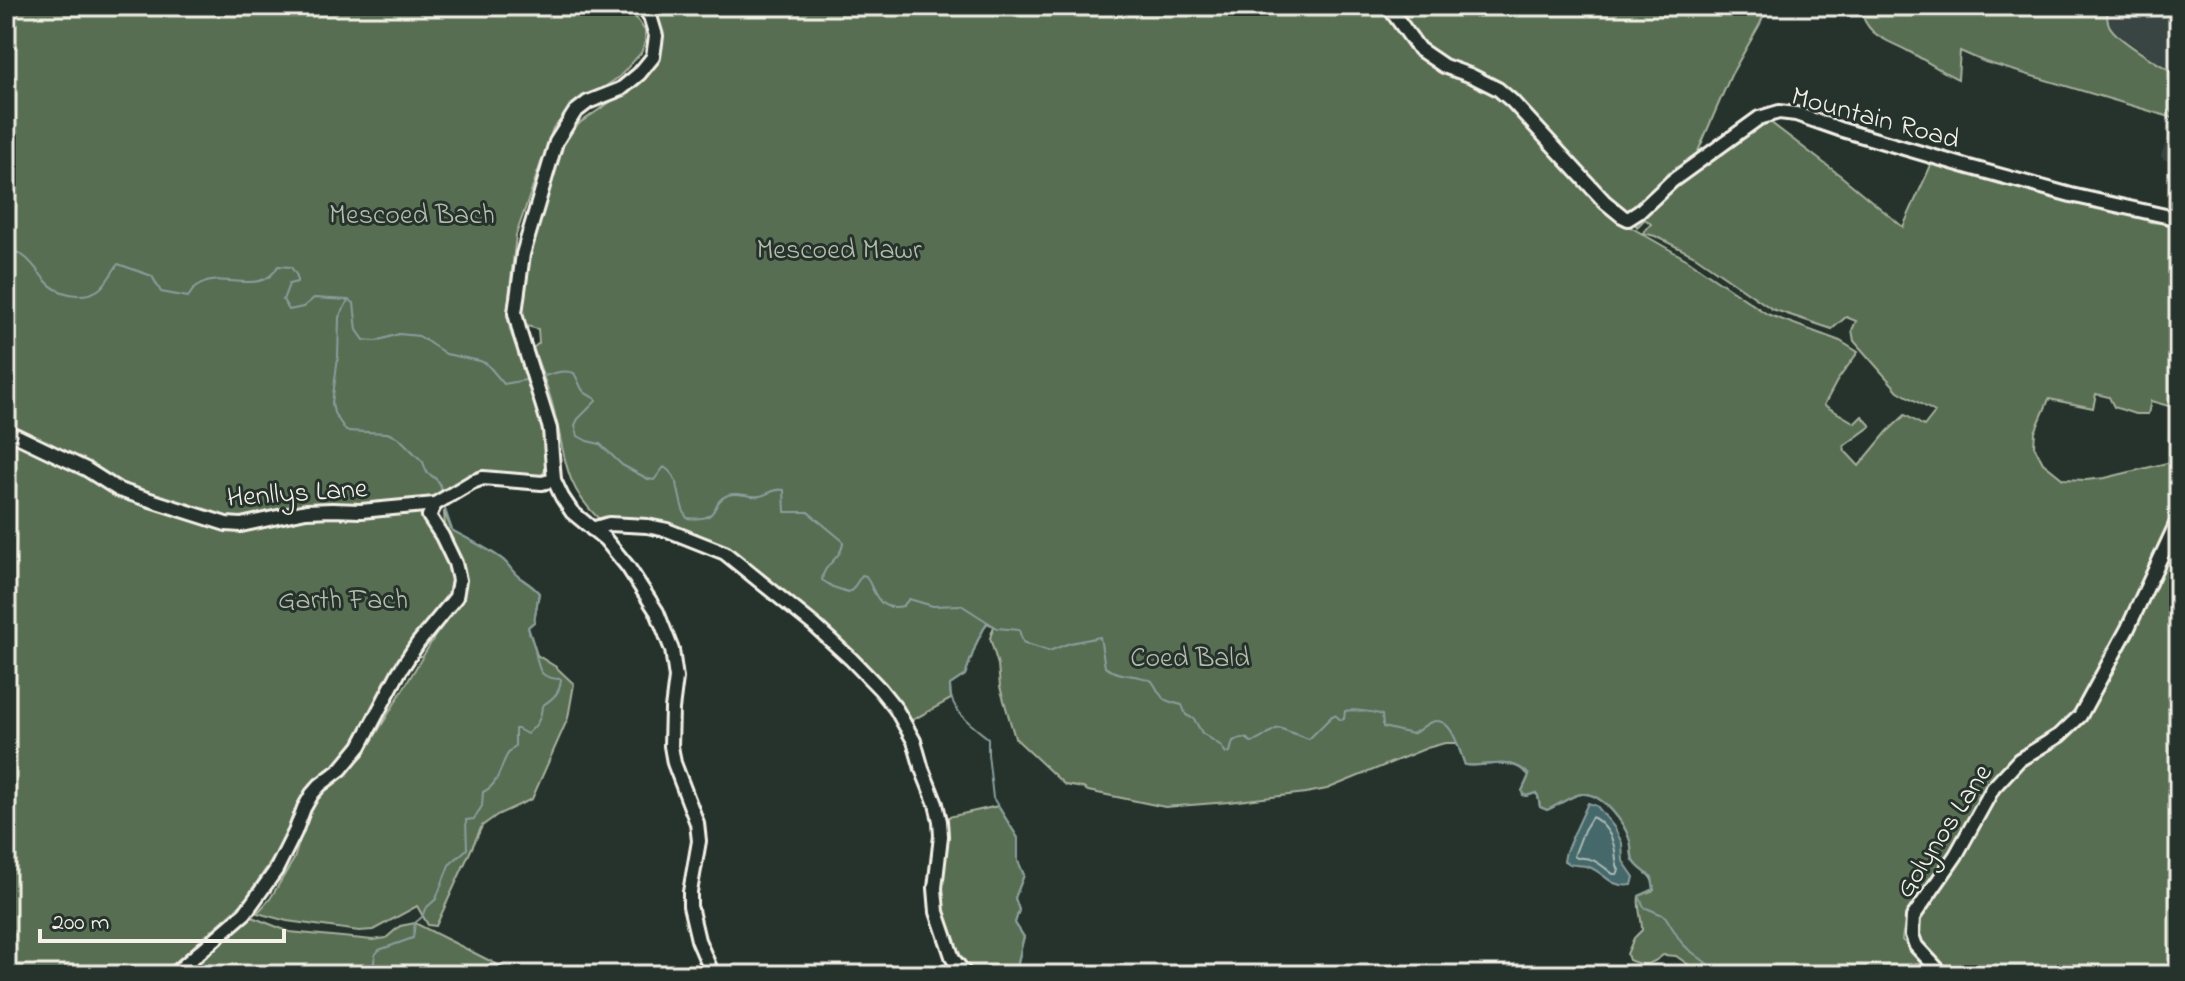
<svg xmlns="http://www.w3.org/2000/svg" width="2185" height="981" viewBox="0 0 2185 981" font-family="'Indie Flower',sans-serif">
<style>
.built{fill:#384442}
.green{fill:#586e52;stroke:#a6b09d;stroke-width:2}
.water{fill:#44676b;stroke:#8a9e9d;stroke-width:2}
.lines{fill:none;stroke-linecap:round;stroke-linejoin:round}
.shore{stroke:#aebab6;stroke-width:2}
.stream{stroke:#8a9e9d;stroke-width:2}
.minor-casing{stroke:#f4f1e8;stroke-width:18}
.minor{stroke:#26332d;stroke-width:12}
.labels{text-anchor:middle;stroke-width:6;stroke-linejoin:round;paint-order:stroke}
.street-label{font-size:28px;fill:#f4f1e8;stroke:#26332d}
.park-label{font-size:28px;fill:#b6bdac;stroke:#26332d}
</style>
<rect width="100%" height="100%" fill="#26332d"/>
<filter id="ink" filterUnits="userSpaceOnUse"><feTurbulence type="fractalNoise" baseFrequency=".0125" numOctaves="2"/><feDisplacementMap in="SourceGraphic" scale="16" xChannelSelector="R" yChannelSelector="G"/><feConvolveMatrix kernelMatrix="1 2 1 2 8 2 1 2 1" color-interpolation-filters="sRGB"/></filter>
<g filter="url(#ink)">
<!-- built -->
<g class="built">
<polygon points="2109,6 2179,6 2179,75 2159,64 2109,28 2107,18"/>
<polygon points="2179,110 2179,167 2162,158 2161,155 2172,128 2177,124 2176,114"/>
</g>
<!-- green -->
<g class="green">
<polygon points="6,6 623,6 637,19 645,31 645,42 641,53 619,77 571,110 553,128 516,235 507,315 511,333 529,380 545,431 545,470 543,474 534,478 476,473 442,496 373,507 321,504 248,519 233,521 126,489 74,457 36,438 6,428"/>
<path d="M645 6H1384L1404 37 1503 99 1581 184 1620 221 1686 259 1767 314 1840 341 1858 352 1837 381 1824 405 1855 423 1862 416 1871 426 1844 446 1845 451 1859 466 1887 432 1905 415 1924 426 1935 412 1898 391 1854 341 1852 330 1856 321 1846 317 1832 329 1772 309 1695 256 1655 236 1643 233 1651 224 1645 219 1637 227 1635 223 1667 191 1719 157 1753 127 1766 119 1841 176 1903 227 1931 165 1950 166 2127 211 2150 222 2179 225V409L2151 401 2148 414H2135L2114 407 2109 397 2096 394 2093 408 2049 399 2035 432 2034 446 2043 463 2063 479 2086 480 2105 478 2179 460V510L2146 581 2082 703C2060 737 2031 745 2002 770 1978 790 1972 824 1956 850 1939 876 1903 909 1902 940L1939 975H1703L1676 956 1663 955C1651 965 1644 967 1629 960L1627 954 1634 938 1642 930C1642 918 1637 908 1639 896L1654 890C1653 870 1640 874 1633 859 1631 853 1632 847 1630 841 1625 823 1602 792 1582 794 1571 795 1558 806 1547 810L1540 807 1538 796 1536 793 1527 796 1523 795 1522 791 1529 776C1513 755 1487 768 1465 765L1457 743H1445L1427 748 1327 789 1306 793 1229 802 1165 807 1088 791 1083 788 1065 785 1015 738 1000 687 998 665 990 638 994 626 987 623 977 642 965 675 950 685 951 699 909 722 807 613 730 551 672 527 643 519 598 518C564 485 566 459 555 415 550 392 541 370 533 348L539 343 538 329 523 325 519 317 529 243 565 137 581 122 625 92 658 50Z"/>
<polygon points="1393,6 1767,6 1760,24 1731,75 1696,156 1668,178 1639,209 1626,213 1614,207 1533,118 1423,48"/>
<path d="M2109 6C2107 13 2106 18 2109 25 2116 40 2163 67 2179 75V110L2176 112 2177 119 1985 62 1960 51 1958 79C1940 71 1925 60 1908 51 1885 39 1866 36 1860 7Z"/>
<polygon points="6,436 223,529 243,529 301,514 426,508 450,562 454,581 451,596 403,655 381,694 361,736 286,839 243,903 161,975 6,975"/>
<path d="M444 511 452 530C469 540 486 547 502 559 509 564 512 572 519 577 526 582 533 586 539 593L534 622 528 627 537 655 556 667 574 684 568 718 532 799 497 815 482 826 436 926 428 925 417 906 373 930 359 931 287 921 257 913 270 899 294 859 306 820 325 785 363 756 435 636 461 599 463 568 445 528Z"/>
<polygon points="2179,525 2179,975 1948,975 1922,947 1916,933 1921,909 1990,799 2022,763 2065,735"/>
<path d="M998 806 1018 838V861L1024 875 1015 898 1019 910 1015 923 1024 937C1020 950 1019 962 1015 975H973L964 970 943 918 938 887 944 818Z"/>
<polygon points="252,917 290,932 373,940 386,938 400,926 415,923 518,975 182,975"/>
</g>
<!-- water -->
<path class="water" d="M1588 803 1597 806 1614 827 1622 843 1623 861 1634 877 1632 885C1609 888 1607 874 1589 867 1579 863 1574 868 1564 861L1566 851Z"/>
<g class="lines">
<!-- shore -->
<path class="shore" d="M1592 817C1601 821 1610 832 1613 843 1617 853 1614 861 1619 870L1617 874H1613C1601 865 1593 856 1577 858L1574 856 1584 830Z"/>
<!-- stream -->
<g class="stream">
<path d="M6 248C27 254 32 264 45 280 56 294 82 300 98 290 106 285 112 272 118 264L152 276 161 292 188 297C191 293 193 289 196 287 220 269 262 298 278 266L291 267 297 276V282L289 284 283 300 289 310 303 307 314 298 348 300"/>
<polyline points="349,300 354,303 357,330 364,340 376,341 399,334 419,336 446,354 480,361 487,364 504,384 531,379"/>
<path d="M348 301 339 317 338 357 332 403 334 413 346 431 387 433 399 438 423 462 427 473C437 478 442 484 442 495"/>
<path d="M541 377C552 374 563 369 574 373 583 388 578 391 595 398L596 401 578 419 575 425 578 436 587 441 600 444 622 465 648 479 654 480 664 467C683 479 676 501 687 518 723 522 708 503 728 495 738 491 749 498 760 496 770 494 773 488 784 490L785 512H808L843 541C843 559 823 563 822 580L833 587 848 592 852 590 862 575 866 576C876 593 877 612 903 606L909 599 933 606 961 605 997 628 1019 630 1023 642 1027 644 1049 651 1070 643 1100 637 1105 667C1120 678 1136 673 1152 681 1164 699 1158 699 1182 705L1186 715 1194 719 1202 733 1220 745 1226 753 1230 752 1233 741C1241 738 1245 736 1251 742 1262 741 1268 731 1279 728L1309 739 1332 716 1335 715 1341 720 1344 719 1345 711C1352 709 1375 712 1382 715L1383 727 1412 734C1419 731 1423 726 1429 723 1452 712 1459 751 1465 765 1487 768 1513 755 1529 775L1522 791 1523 795 1527 796 1535 793 1538 796 1540 807 1547 810C1558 806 1571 795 1582 794 1602 792 1625 824 1630 841 1632 847 1630 854 1633 860 1637 867 1645 872 1652 877L1654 889 1639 896 1644 907 1665 916 1681 942 1688 949 1722 975"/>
<path d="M986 624 977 642 965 675 950 685C948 709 971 725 988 738V754L993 798 1018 838V861L1024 875 1015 898 1019 910 1015 923 1024 937C1020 950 1019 962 1015 975"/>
<path d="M372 975 375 955 379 950 413 938 415 923 422 917 425 909 436 899 449 865 467 849 466 820 474 819 482 806 483 792C503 783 499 758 515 746V729H518L527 734C537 725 541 720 542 706 553 698 560 694 561 679 536 679 539 666 534 646 532 639 529 634 528 627L534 622 539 593C533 586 526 582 519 577 512 572 509 564 502 559 486 547 469 540 452 530L444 506"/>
</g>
<defs>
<g id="minor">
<polyline points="641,6 650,16 656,36 653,57 639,74 621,89 588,102 575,112 556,142 523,254 515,313 520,333 550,429 554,480 562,497 572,512 605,539 628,567 657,612 672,650 676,678 672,709 671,746 674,763 697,823 699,841 690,892 690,906 698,940 713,975"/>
<polyline points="1388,6 1419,49 1444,66 1472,76 1498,89 1512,101 1605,202 1622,216 1628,219 1639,212 1672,181 1759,118 1779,112 1796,114 1839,129 1969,167 2071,195 2179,219"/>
<polyline points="6,433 17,436 86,469 119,490 226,524 241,525 306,511 332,510 361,511 435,504 472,482 483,478 542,483 554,480"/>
<polyline points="592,529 609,524 647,526 667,530 725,553 814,625 851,659 880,689 896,709 914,741 922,769 936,804 940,821 941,836 935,888 937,912 953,959 966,975"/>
<polyline points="173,975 245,913 276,870 295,832 304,808 312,794 320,785 341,769 360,746 399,672 418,643 456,597 459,580 455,563 442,536 429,516 435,504"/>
<polyline points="1943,975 1916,946 1912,935 1913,917 1956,855 1993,788 2019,760 2060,735 2080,716 2128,628 2179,518"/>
</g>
</defs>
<!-- minor casing -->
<use href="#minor" class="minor-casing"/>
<!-- minor -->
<use href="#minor" class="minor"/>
</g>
</g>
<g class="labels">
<!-- street labels -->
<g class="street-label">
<text transform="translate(1876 116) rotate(15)" y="10">Mountain Road</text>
<text transform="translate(297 491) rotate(-4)" y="10">Henllys Lane</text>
<text transform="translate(1942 830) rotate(-57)" y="10">Golynos Lane</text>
</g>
<!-- park labels -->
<g class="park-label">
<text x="412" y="223">Mescoed Bach</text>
<text x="839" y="258">Mescoed Mawr</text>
<text x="343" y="608">Garth Fach</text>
<text x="1190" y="666">Coed Bald</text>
</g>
</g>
<!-- margin -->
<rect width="2185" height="981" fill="none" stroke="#26332d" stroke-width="32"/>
<rect x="16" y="16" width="2153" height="949" fill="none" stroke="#f4f1e8" stroke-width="3" filter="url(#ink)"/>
<!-- scale -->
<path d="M40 929v12h244v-12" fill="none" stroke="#f4f1e8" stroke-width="4"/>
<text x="52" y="929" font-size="24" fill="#f4f1e8" stroke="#26332d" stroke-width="6" paint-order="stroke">200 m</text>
</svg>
